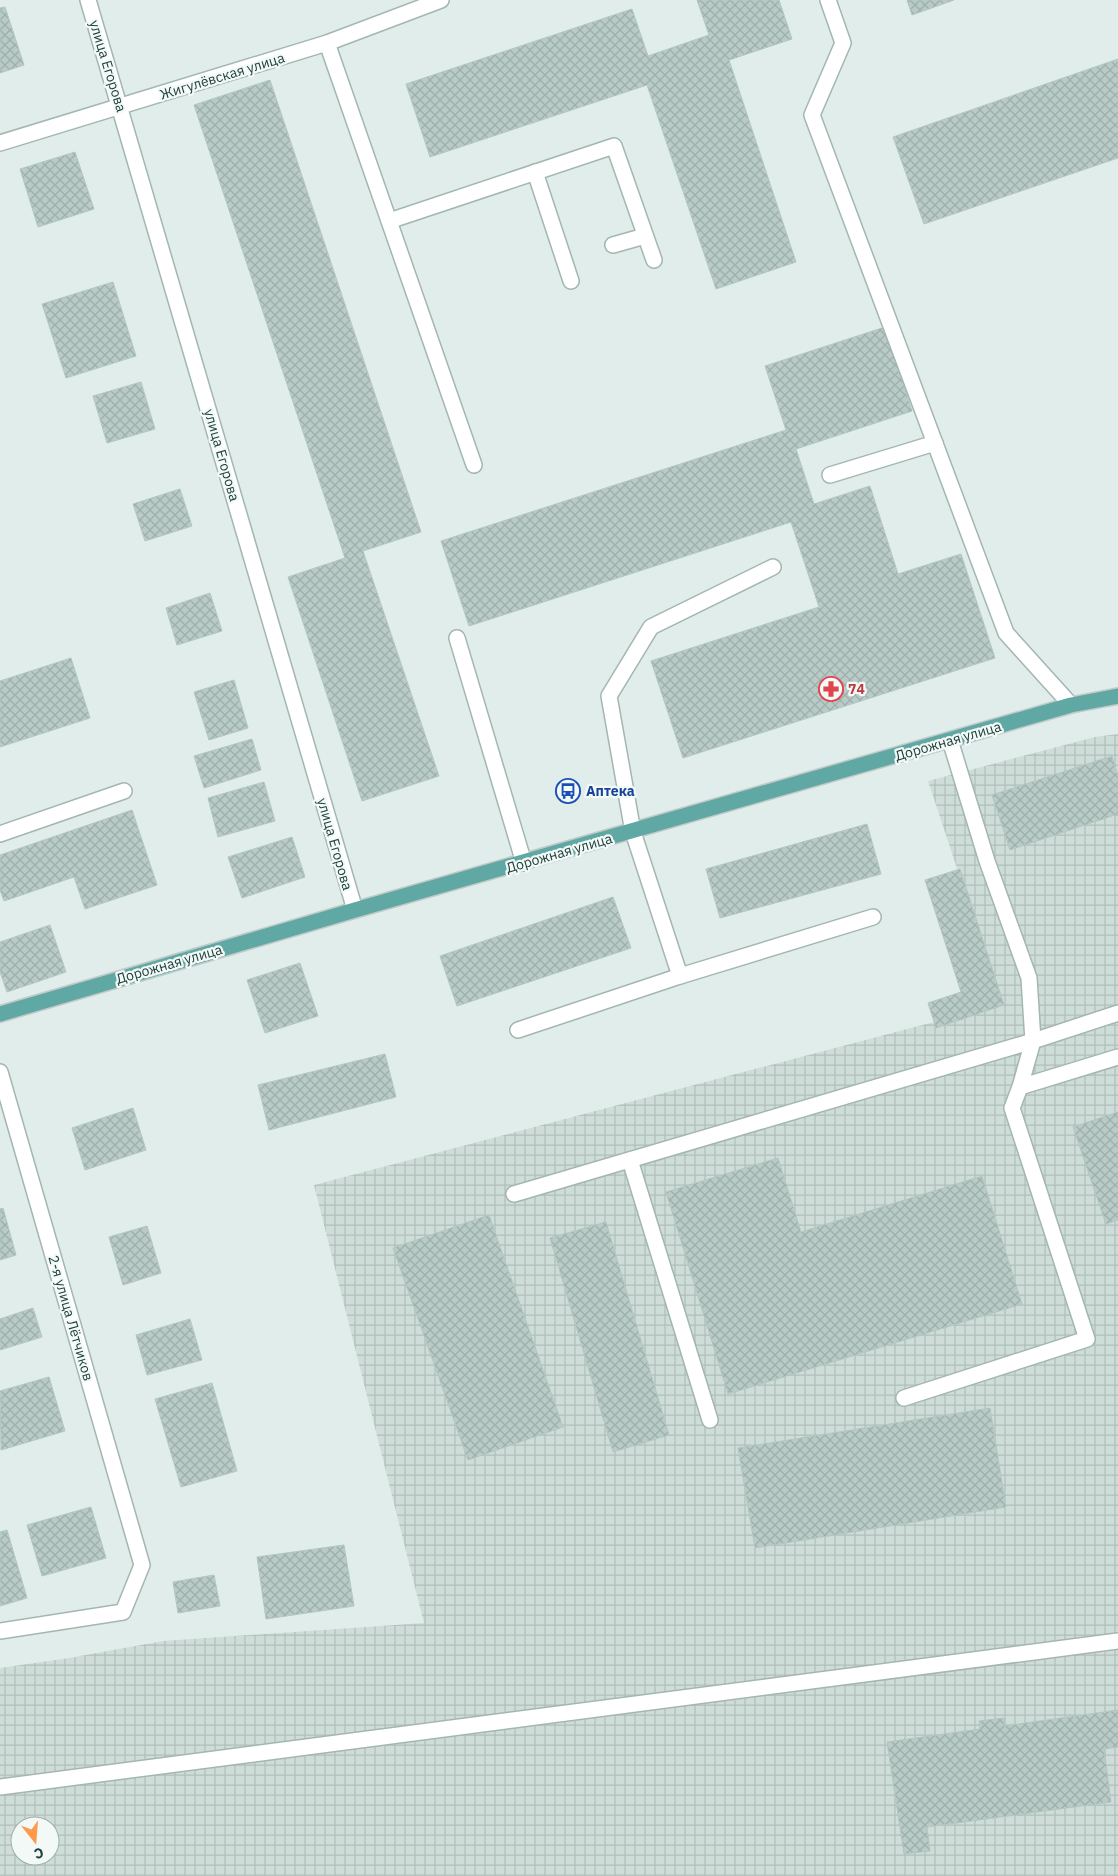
<svg xmlns="http://www.w3.org/2000/svg" width="1118" height="1876" viewBox="0 0 1118 1876" font-family="'IBM Plex Sans',sans-serif">
<style>
.industrial{fill:url(#industrial-grid);fill-rule:evenodd}
.building{fill:url(#building-cross-hatch);stroke:#b2c7c3}
.lines{fill:none;stroke-linecap:round;stroke-linejoin:round}
.minor-casing{stroke:#a3b6b3;stroke-width:18}
.major-casing{stroke:#c0cac9;stroke-width:18}
.minor{stroke:#fff;stroke-width:15}
.major{stroke:#60a8a3;stroke-width:15}
.labels{text-anchor:middle;stroke-width:4.5;stroke-linejoin:round;paint-order:stroke}
.street-label{font-size:14px;fill:#1f403d;stroke:#f2f9f7}
.health-label{font-size:14px;font-weight:bold;fill:#be3a42;stroke:#f2f9f7;text-anchor:start}
.transit-label{font-size:14px;font-weight:bold;fill:#164399;stroke:#f2f9f7;text-anchor:start}
</style>
<defs>
<pattern id="industrial-grid" width="8" height="8" patternUnits="userSpaceOnUse" patternTransform="scale(1.25)"><rect width="8" height="8" fill="#cfddd9"/><path d="M0 4h8M4 0v8" fill="none" stroke="#b1bfbb"/></pattern>
<pattern id="building-cross-hatch" width="8" height="8" patternUnits="userSpaceOnUse" patternTransform="scale(1.25)"><rect width="8" height="8" fill="#b8cbc7"/><path d="M0 0l8 8M0 8l8-8" fill="none" stroke="#9eafac"/></pattern>
</defs>
<rect width="100%" height="100%" fill="#e1edea"/>
<!-- industrial -->
<path class="industrial" d="M1118 734V1876H0V1668L69 1658 163 1641 424 1623 314 1185 1002 1004 928 781 1095 737ZM20 1826H50V1856H20Z"/>
<!-- building -->
<g class="building">
<polygon points="697,0 779,0 792,39 729,60 796,262 716,289 647,85 430,157 406,84 632,9 648,56 709,35"/>
<polygon points="907,0 954,0 912,15"/>
<polygon points="5,7 24,65 0,73 0,8"/>
<polygon points="1118,59 1118,158 924,224 893,137"/>
<polygon points="270,80 421,532 363,551 439,776 362,801 288,577 345,558 194,105"/>
<polygon points="75,152 94,209 38,227 20,169"/>
<polygon points="113,282 136,356 66,378 42,304"/>
<polygon points="885,327 912,411 796,449 814,504 870,486 898,574 961,554 995,658 683,758 651,661 819,607 791,522 469,626 441,541 786,430 765,366"/>
<polygon points="141,382 155,429 107,443 93,396"/>
<polygon points="180,489 192,526 145,541 133,504"/>
<polygon points="210,593 222,631 177,645 166,608"/>
<polygon points="71,658 90,718 0,747 0,681"/>
<polygon points="234,680 248,728 209,740 194,692"/>
<polygon points="252,739 261,770 204,788 194,756"/>
<polygon points="1112,756 1118,776 1118,814 1010,850 992,795"/>
<polygon points="264,782 275,821 218,837 208,798"/>
<polygon points="132,810 157,885 85,909 74,877 4,901 0,890 0,855"/>
<polygon points="867,824 881,874 720,918 706,869"/>
<polygon points="292,837 305,877 242,898 228,857"/>
<polygon points="960,869 1004,1005 936,1028 928,1003 961,992 925,880"/>
<polygon points="613,897 631,948 457,1006 440,956"/>
<polygon points="50,925 66,972 7,992 0,972 0,942"/>
<polygon points="300,963 318,1016 265,1033 247,980"/>
<polygon points="385,1054 396,1097 269,1130 258,1085"/>
<polygon points="133,1108 146,1150 85,1170 72,1128"/>
<polygon points="1118,1112 1118,1220 1106,1224 1073,1127"/>
<polygon points="778,1158 801,1232 982,1176 1022,1304 728,1394 666,1192"/>
<polygon points="3,1208 16,1255 0,1260 0,1209"/>
<polygon points="489,1215 563,1427 468,1460 393,1248"/>
<polygon points="606,1222 669,1435 613,1452 550,1238"/>
<polygon points="147,1226 161,1273 123,1285 109,1237"/>
<polygon points="33,1308 42,1337 0,1350 0,1319"/>
<polygon points="190,1319 202,1360 147,1375 136,1335"/>
<polygon points="49,1377 65,1431 1,1450 0,1391"/>
<polygon points="212,1383 237,1471 181,1487 155,1399"/>
<polygon points="990,1408 1006,1507 755,1548 738,1448"/>
<polygon points="91,1507 106,1558 42,1576 27,1525"/>
<polygon points="7,1530 27,1598 0,1606 0,1532"/>
<polygon points="344,1545 354,1606 266,1619 257,1557"/>
<polygon points="214,1575 220,1606 178,1613 173,1582"/>
<polygon points="1118,1710 1118,1747 1104,1749 1111,1802 927,1827 930,1851 904,1854 887,1742 980,1729 979,1721 1004,1718 1004,1726"/>
</g>
<g class="lines">
<defs>
<g id="minor">
<polyline points="88,0 355,910"/>
<polyline points="828,0 843,43 812,115 1006,633 1071,705"/>
<polyline points="327,43 474,465"/>
<polyline points="0,143 327,43 441,0"/>
<polyline points="535,172 571,281"/>
<polyline points="389,221 614,146 654,260"/>
<polyline points="613,245 645,236"/>
<polyline points="830,475 935,443"/>
<polyline points="457,638 524,863"/>
<polyline points="0,834 124,791"/>
<polyline points="680,976 633,832 609,696 651,627 773,567"/>
<polyline points="1118,1013 1033,1041 1020,1087 1118,1057"/>
<polyline points="518,1030 680,976 873,917"/>
<polyline points="0,1072 142,1565 123,1612 0,1631"/>
<polyline points="630,1160 710,1420"/>
<polyline points="514,1194 1033,1041 1029,978 987,861 950,740"/>
<polyline points="904,1398 1087,1339 1012,1108 1020,1087"/>
<polyline points="0,1787 1118,1641"/>
</g>
<polyline id="major" points="0,1014 355,910 1071,705 1118,696"/>
</defs>
<!-- minor casing -->
<use href="#minor" class="minor-casing"/>
<!-- major casing -->
<use href="#major" class="major-casing"/>
<!-- minor -->
<use href="#minor" class="minor"/>
<!-- major -->
<use href="#major" class="major"/>
</g>
<!-- icons -->
<defs>
<symbol id="pharmacy-ring" viewBox="-11 -11 22 22"><circle r="9.5" fill="#f2f9f7" stroke="#e0444e" stroke-width="1.5"/><path d="M-2-6h4v4h4v4h-4v4h-4v-4h-4v-4h4Z" fill="#e0444e"/></symbol>
<symbol id="bus-ring" viewBox="-11 -11 22 22"><circle r="9.5" fill="#f2f9f7" stroke="#1a4fb4" stroke-width="1.5"/><path d="M-5-6H5V4H4V6H2V4H-2V6H-4V4H-5ZM-3.5-4V0h7V-4ZM-3.5 1.2v1.5H-2V1.2ZM2 1.2v1.5H3.5V1.2Z" fill="#1a4fb4"/></symbol>
</defs>
<g fill-rule="evenodd">
<use href="#pharmacy-ring" x="817" y="675" width="28" height="28"/>
<use href="#bus-ring" x="554" y="777" width="28" height="28"/>
</g>
<g class="labels">
<!-- street labels -->
<g class="street-label">
<text transform="translate(108 66) rotate(73)" y="5">улица Егорова</text>
<text transform="translate(222 76) rotate(-17)" y="5">Жигулёвская улица</text>
<text transform="translate(222 455) rotate(74)" y="5">улица Егорова</text>
<text transform="translate(948 741) rotate(-16)" y="5">Дорожная улица</text>
<text transform="translate(335 844) rotate(74)" y="5">улица Егорова</text>
<text transform="translate(559 853) rotate(-16)" y="5">Дорожная улица</text>
<text transform="translate(169 964) rotate(-16)" y="5">Дорожная улица</text>
<text transform="translate(71 1318) rotate(74)" y="5">2-я улица Лётчиков</text>
</g>
<!-- health labels -->
<g class="health-label">
<text x="848" y="694">74</text>
</g>
<!-- transit labels -->
<g class="transit-label">
<text x="586" y="796">Аптека</text>
</g>
</g>
<!-- north arrow -->
<g transform="translate(35 1841) rotate(163)"><circle r="24" fill="#f2f9f7" stroke="#9eafad"/>
<path d="M0-4L9 19L0 12L-9 19Z" fill="#ff9a4d"/>
<text y="-8" font-size="14" font-weight="bold" text-anchor="middle" fill="#1f403d">С</text>
</g>
</svg>
